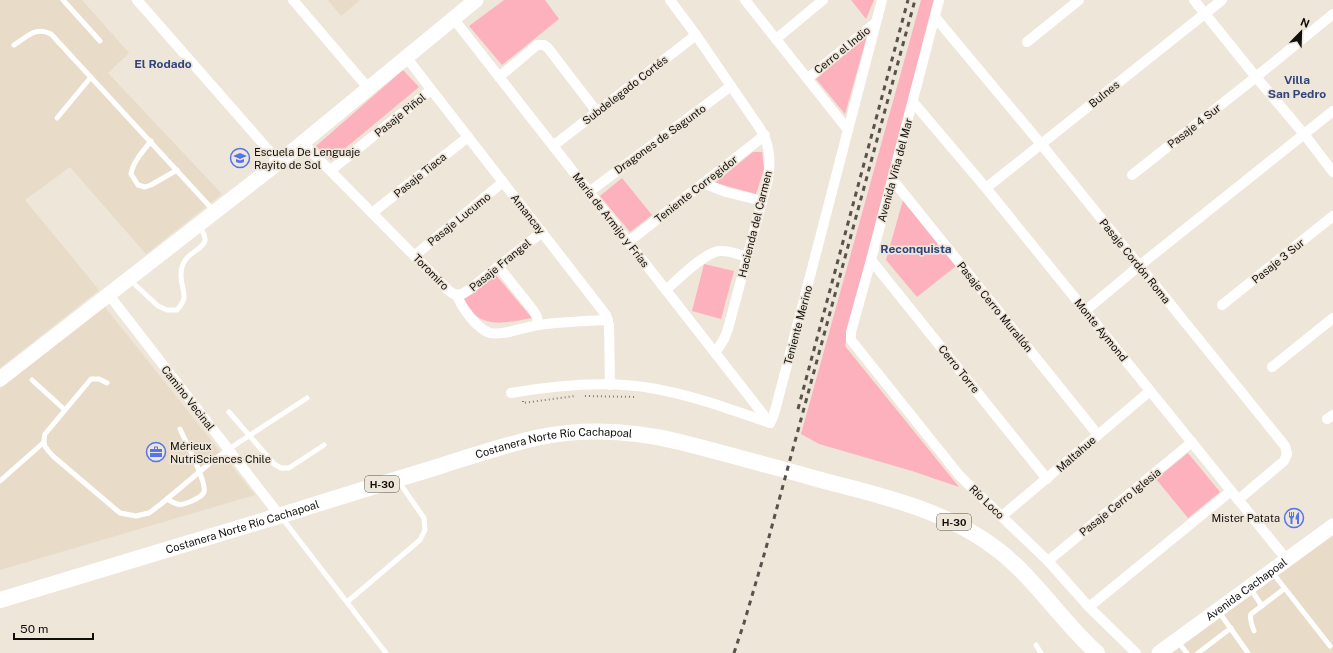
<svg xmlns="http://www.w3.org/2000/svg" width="1333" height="653" viewBox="0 0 1333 653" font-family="'Public Sans',sans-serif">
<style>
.built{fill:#e8dbc8}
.green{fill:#fdb1bd}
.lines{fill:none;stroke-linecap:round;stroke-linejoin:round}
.path{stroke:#847e76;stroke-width:2;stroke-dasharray:1 3;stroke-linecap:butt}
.service{stroke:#fff;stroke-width:5}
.minor{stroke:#fff;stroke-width:10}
.secondary{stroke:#fff;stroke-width:15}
.primary{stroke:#fff;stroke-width:16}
.rail{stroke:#56524c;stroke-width:3;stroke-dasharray:5 5;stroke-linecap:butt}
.labels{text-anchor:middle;stroke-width:3.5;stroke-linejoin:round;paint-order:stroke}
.shield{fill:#efe6da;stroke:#545049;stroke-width:1}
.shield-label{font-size:10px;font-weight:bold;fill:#110f0b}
.street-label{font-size:11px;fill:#110f0b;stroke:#efe6da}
.poi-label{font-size:11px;fill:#110f0b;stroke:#efe6da;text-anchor:start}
.neighbourhood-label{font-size:12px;font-weight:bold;fill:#31447d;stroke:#efe6da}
</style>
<rect width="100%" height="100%" fill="#efe6da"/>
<!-- built -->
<g class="built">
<polygon points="0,0 82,0 129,53 108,73 222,194 146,254 70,167 25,200 99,290 0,368"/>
<polygon points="328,0 360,0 341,16"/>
<polygon points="104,306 255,495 0,570 0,389"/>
<polygon points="1333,534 1333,653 1170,653"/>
</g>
<!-- green -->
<g class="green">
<polygon points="504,0 545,0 559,19 502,65 469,26"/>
<polygon points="851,0 874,0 866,19"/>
<polygon points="921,0 936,0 845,346 959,487 912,471 819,444 801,434"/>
<polygon points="867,36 845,114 816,79"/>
<polygon points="403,70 419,87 331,160 316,146"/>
<polygon points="753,152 762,152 764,169 756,194 715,183"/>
<polygon points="622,178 652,215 630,232 600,196"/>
<polygon points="903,200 956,266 917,297 886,260"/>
<polygon points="704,264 734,271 721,319 692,311"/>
<path d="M495 274 532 318C513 321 489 329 473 313 469 310 466 305 462 301Z"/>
<polygon points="1188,453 1220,492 1188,518 1156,479"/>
</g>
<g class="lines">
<!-- path -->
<g class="path">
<polyline points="585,396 637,397"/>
<polyline points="523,401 523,403 575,396"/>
</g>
<!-- service -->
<g class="service">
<polyline points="63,0 100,41"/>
<path d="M14 45C27 37 35 26 51 34L214 211"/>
<polyline points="57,118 91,77"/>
<path d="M151 141C143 151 133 162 131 174L138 185 145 187 151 185 177 170"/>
<path d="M130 280 158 306 167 310H177C190 296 181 291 181 275 181 252 202 252 205 241 206 236 202 231 200 227"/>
<polyline points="32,380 65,410"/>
<path d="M107 383 99 379H91L45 434C42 447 46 448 54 457L120 513 136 516 149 513 161 504 216 458 238 443 307 398"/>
<polyline points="229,412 274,464 281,468 289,468 324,445"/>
<polyline points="0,481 43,443"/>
<path d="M167 499C179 506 180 506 192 501 197 498 202 497 204 492 207 482 185 440 180 429"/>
<polyline points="282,518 386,653"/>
<polyline points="1272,572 1330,646"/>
<polyline points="1250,588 1262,606"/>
<polyline points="347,602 420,540 425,530 424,518 399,482"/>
<polyline points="1219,612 1248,653"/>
<path d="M1254 631C1252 625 1249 620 1251 614L1284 589"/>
<polyline points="1177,641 1187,653"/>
<polyline points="1036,645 1041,653"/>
<polyline points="1198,653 1231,628"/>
</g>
<!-- minor -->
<g class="minor">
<polyline points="137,0 279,162"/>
<polyline points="293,0 369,89"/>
<path d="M670 0 696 35 759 127C770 144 771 160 768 179L728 329 724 339 715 353"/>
<polyline points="745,0 848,130 776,407 773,417 770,423"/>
<polyline points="939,0 871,260 851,332 851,340 959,475 974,490 1048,561 1089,607 1136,653"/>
<polyline points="1194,0 1256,77 1304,134 1333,172"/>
<polyline points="935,17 1041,144 1285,446 1287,454 1284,461 1238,500"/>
<polyline points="453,18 770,423"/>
<polyline points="776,39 823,0"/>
<polyline points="1027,42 1079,0"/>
<polyline points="406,57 606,315 609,325 610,385"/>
<polyline points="499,77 537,45 544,45 548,48 597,112"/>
<polyline points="808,78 875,23"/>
<polyline points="913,102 986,188 1287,560"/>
<polyline points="848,130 882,0"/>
<polyline points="303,143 448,290 452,293 457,295"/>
<polyline points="553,146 696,35"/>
<polyline points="331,170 431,90"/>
<polyline points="1132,175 1256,77 1333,14"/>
<polyline points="892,179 1098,435"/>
<polyline points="703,183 726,192 762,201"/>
<polyline points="986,188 1222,0"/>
<polyline points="589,192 731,86"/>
<polyline points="372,213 468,137"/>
<polyline points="628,242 765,135"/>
<polyline points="414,256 503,182"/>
<polyline points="871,260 1047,479"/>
<polyline points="498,266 533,310 537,317 538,325"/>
<path d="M666 290C678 279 704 253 719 251 729 250 738 254 747 257"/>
<polyline points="109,295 280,516"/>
<path d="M457 295C461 307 477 329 490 333 501 336 526 327 538 325 561 322 585 321 608 320"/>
<polyline points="457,295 464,293 470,289 542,232"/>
<polyline points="1222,305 1333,216"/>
<polyline points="1085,311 1139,266 1333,111"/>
<polyline points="1272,367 1333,318"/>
<path d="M511 393C558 385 609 380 656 389 695 396 732 410 770 423"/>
<polyline points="1327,419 1333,415"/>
<polyline points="1002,516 1150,391"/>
<polyline points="1048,561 1192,442"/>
<polyline points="1089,607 1231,491"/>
</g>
<!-- secondary -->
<g class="secondary">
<polyline points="0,379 279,162 476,0"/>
<path id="s1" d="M1159 653 1333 526"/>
</g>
<!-- primary -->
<path class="primary" id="s2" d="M0 600C98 570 197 541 295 511 342 496 388 482 434 468 469 457 504 445 540 437 586 428 635 431 680 442 727 454 774 467 821 480 881 496 943 509 994 547 1034 576 1060 620 1097 653"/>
<!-- rail -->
<g class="rail">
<polyline points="798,409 908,0"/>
<polyline points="734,653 744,623 766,548 915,0"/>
</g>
</g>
<!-- icons -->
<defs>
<symbol id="school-ring" viewBox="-11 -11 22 22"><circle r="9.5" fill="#efe6da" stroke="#5375ea" stroke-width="1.5"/><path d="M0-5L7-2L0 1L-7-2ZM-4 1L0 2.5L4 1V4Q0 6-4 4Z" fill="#5375ea"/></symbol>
<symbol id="office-ring" viewBox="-11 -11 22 22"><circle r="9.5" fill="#efe6da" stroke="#5375ea" stroke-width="1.5"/><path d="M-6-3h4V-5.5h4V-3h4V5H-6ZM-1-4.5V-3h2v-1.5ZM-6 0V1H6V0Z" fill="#5375ea"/></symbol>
<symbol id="restaurant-ring" viewBox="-11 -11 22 22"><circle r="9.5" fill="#efe6da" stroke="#5375ea" stroke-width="1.5"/><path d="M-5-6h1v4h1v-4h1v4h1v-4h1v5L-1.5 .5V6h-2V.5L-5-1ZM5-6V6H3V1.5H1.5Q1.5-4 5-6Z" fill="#5375ea"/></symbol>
</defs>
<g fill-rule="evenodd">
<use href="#school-ring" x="229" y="147" width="22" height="22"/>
<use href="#office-ring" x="145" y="441" width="22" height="22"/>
<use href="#restaurant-ring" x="1283" y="507" width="22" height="22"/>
</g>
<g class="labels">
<!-- shield labels -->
<g class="shield">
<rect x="365" y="476" width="34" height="16" rx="3"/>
<rect x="937" y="514" width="34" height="16" rx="3"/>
</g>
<g class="shield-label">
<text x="382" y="488">H-30</text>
<text x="954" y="526">H-30</text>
</g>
<!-- street labels -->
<g class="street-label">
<text transform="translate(842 50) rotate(-39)" y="4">Cerro el Indio</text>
<text transform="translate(625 90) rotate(-38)" y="4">Subdelegado Cortés</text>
<text transform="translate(1104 94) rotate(-39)" y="4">Bulnes</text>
<text transform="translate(400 115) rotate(-39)" y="4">Pasaje Piñol</text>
<text transform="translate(1194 126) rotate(-38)" y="4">Pasaje 4 Sur</text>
<text transform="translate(660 139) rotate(-36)" y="4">Dragones de Sagunto</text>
<text transform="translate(895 170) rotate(-75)" y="4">Avenida Viña del Mar</text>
<text transform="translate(420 175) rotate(-39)" y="4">Pasaje Tiaca</text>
<text transform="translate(696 189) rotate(-38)" y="4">Teniente Corregidor</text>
<text transform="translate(528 214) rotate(52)" y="4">Amancay</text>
<text transform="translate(459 219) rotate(-39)" y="4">Pasaje Lucumo</text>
<text transform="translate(611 220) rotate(52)" y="4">María de Armijo y Frías</text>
<text transform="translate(755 224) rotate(-76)" y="4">Hacienda del Carmen</text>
<text transform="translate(1135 261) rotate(51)" y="4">Pasaje Cordón Roma</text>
<text transform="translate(1278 261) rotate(-39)" y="4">Pasaje 3 Sur</text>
<text transform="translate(500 265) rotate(-39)" y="4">Pasaje Frangel</text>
<text transform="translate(431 272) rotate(45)" y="4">Toromiro</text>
<text transform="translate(995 307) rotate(51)" y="4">Pasaje Cerro Murallón</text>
<text transform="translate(798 325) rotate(-75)" y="4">Teniente Merino</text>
<text transform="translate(1101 330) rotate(51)" y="4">Monte Aymond</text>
<text transform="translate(959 369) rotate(51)" y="4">Cerro Torre</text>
<text transform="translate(188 398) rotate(52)" y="4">Camino Vecinal</text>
<text dy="4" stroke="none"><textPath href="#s2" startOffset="577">Costanera Norte Río Cachapoal</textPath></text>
<text transform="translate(1076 454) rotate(-41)" y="4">Maltahue</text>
<text transform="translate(987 502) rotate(44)" y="4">Río Loco</text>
<text transform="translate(1120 502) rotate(-39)" y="4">Pasaje Cerro Iglesia</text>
<text dy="4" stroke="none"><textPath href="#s2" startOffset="253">Costanera Norte Río Cachapoal</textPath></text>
<text dy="4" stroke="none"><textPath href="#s1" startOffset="108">Avenida Cachapoal</textPath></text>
</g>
<!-- poi labels -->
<g class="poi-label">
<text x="254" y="156">Escuela De Lenguaje<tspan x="254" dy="13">Rayito de Sol</tspan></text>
<text x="170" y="450">Mérieux<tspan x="170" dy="13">NutriSciences Chile</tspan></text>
<text x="1280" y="522" text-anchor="end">Mister Patata</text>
</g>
<!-- neighbourhood labels -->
<g class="neighbourhood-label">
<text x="163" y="68">El Rodado</text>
<text x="1297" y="84">Villa<tspan x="1297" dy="14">San Pedro</tspan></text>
<text x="916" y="253">Reconquista</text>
</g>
</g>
<!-- north arrow -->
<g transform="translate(1301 32) rotate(23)" stroke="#efe6da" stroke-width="3" paint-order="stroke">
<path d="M0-3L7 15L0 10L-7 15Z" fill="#110f0b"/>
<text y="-6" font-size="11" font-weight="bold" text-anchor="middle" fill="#110f0b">N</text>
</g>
<!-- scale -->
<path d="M14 633v6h79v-6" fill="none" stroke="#110f0b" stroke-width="2"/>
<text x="20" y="633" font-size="12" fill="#110f0b" stroke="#efe6da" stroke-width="3" paint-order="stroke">50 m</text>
</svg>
